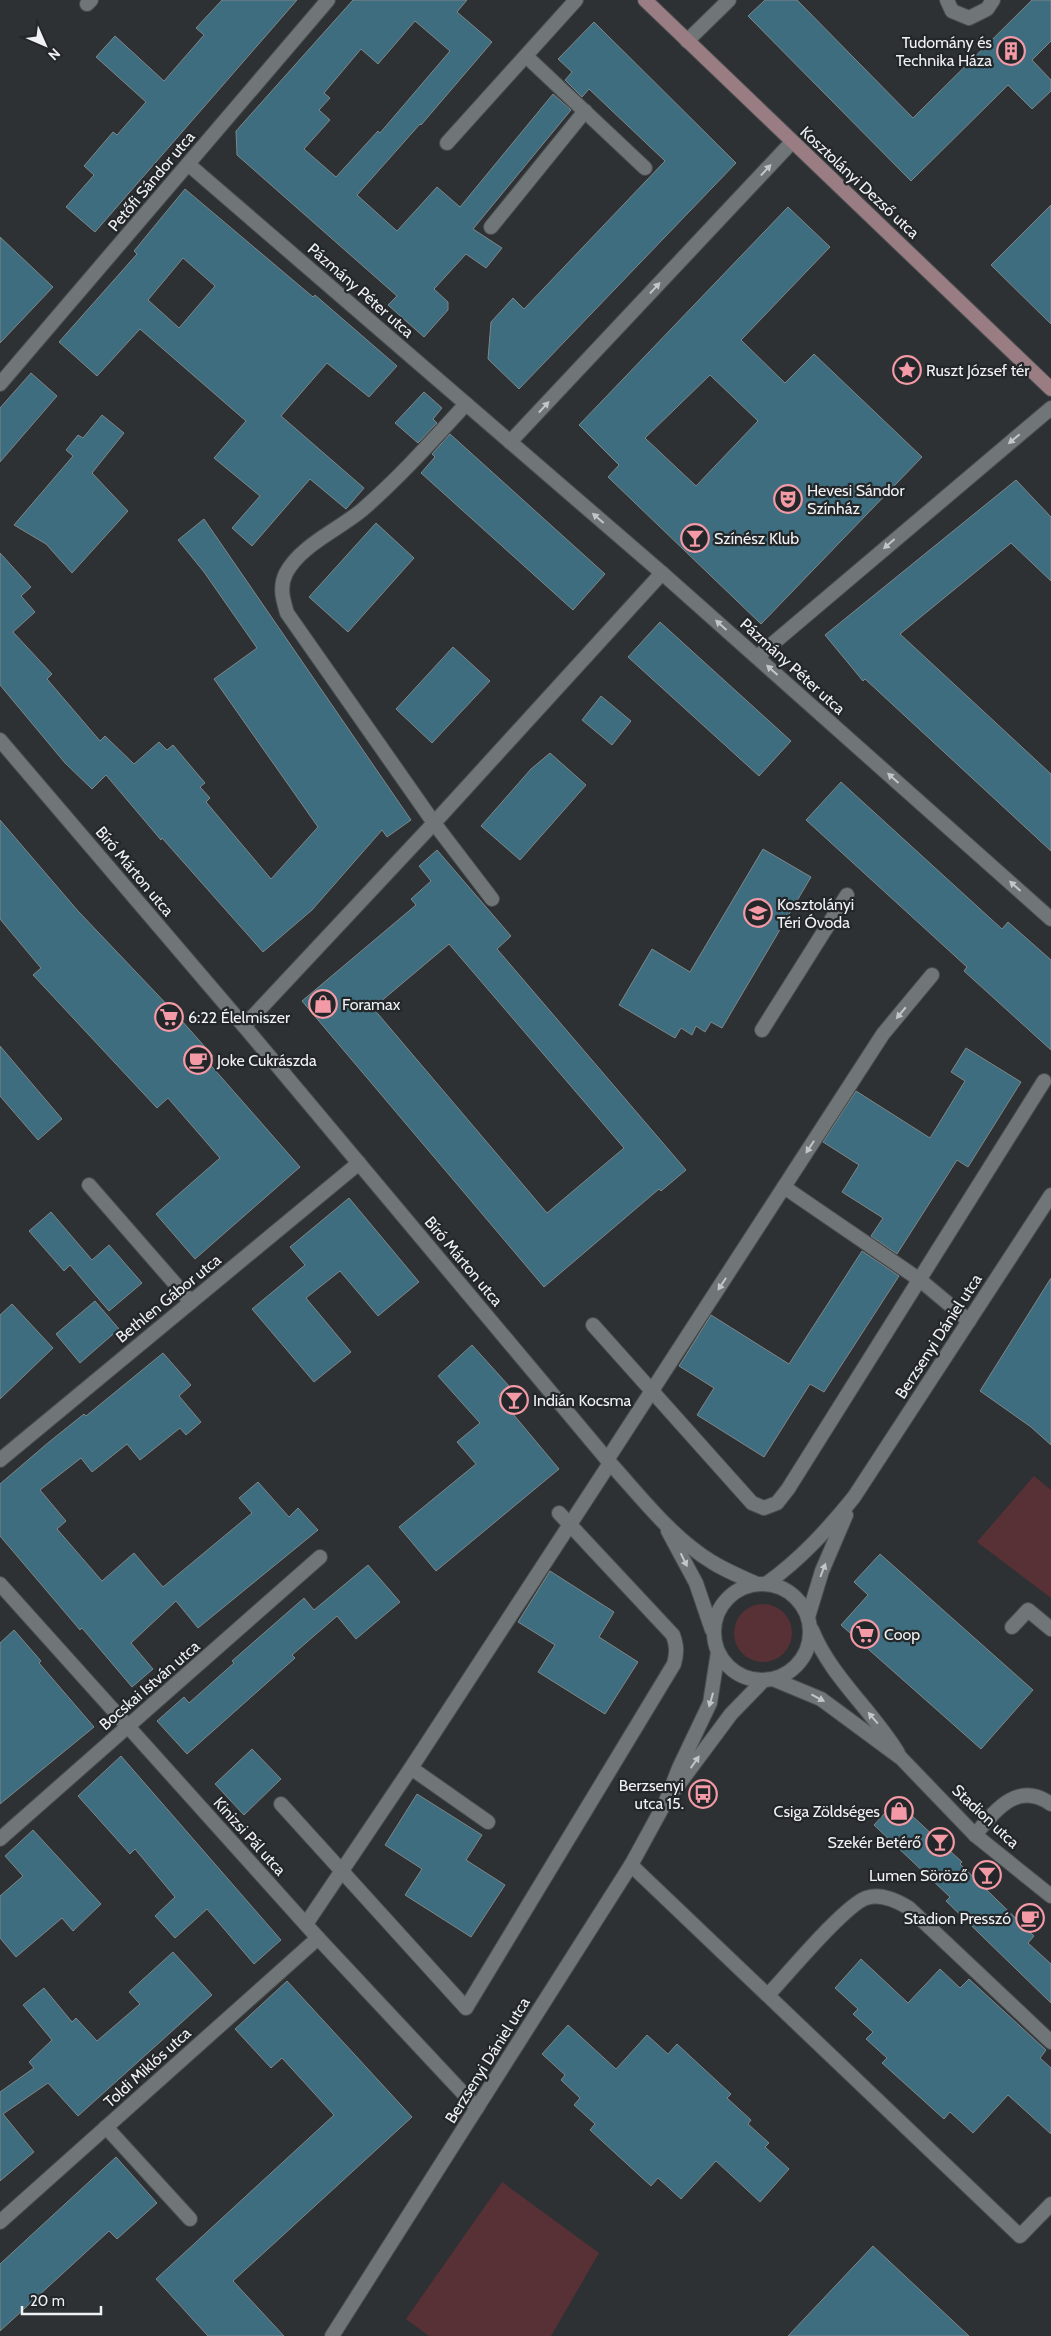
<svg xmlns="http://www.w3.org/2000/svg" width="1051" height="2336" viewBox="0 0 1051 2336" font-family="Cabin,sans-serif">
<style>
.green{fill:#583136}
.building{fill:#3d6d7f;stroke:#808688;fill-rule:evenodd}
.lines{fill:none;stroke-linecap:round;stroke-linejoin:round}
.service-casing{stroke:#494d4f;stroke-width:16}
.minor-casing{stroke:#494d4f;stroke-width:16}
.secondary-casing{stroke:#494d4f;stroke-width:16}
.service{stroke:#707577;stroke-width:14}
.minor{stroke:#707577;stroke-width:14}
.secondary{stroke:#9a7c83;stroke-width:14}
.oneway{fill:#c3c6c8}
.labels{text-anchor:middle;stroke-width:4.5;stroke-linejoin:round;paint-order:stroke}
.poi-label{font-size:16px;fill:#eff1f3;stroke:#232729;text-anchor:start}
.street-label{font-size:16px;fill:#eff1f3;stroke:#232729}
</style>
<rect width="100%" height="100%" fill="#2d3133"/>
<!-- green -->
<g class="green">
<polygon points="1034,1476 1051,1490 1051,1598 977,1542"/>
<circle cx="763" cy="1633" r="29"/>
<polygon points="502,2182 599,2253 551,2336 429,2336 406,2319"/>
</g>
<!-- building -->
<g class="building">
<polygon points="222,0 297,0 95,232 66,207 94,175 84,166 113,132 117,135 146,102 96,57 115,36 164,81 204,35 196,28"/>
<path d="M353 0H467L457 12 492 42 421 125 420 124 357 195 397 231 437 187 460 207 553 94 571 110 473 229 502 248 486 268 466 254 434 289 448 302V310L424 337 388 305 397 296 237 155 236 131ZM415 21 450 51 380 133 378 131 336 177 304 149 330 120 319 110 330 98 324 93 361 49 378 64Z"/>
<polygon points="765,0 797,0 913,118 1032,0 1051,0 1051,41 1032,60 1051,80 1051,91 1032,109 1008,85 911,181 748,16"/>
<polygon points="594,22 736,163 519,389 488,359 491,322 513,298 524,309 665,161 589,89 582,97 565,80 572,72 558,59"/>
<path d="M185 189 313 297 315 295 397 366 369 397 327 363 281 416 364 488 346 509 310 479 252 546 232 528 260 496 214 458 246 421 140 329 97 376 59 342 137 254 134 251ZM183 258 215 286 179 328 148 300Z"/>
<polygon points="1051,205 1051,324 991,265"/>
<path d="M788 207 830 247 741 340 785 383 814 354 922 457 761 624 608 477 619 465 579 425ZM710 375 758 421 696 486 645 438Z"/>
<polygon points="0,237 53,287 0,343"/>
<polygon points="31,373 57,396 0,462 0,408"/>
<polygon points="424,392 442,408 433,419 437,423 418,443 395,423"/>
<polygon points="102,415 124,433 92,473 128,511 72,573 46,544 14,525 73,456 66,450 78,435 83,438"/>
<polygon points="450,434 605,574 573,610 421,473 435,457 432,454"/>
<polygon points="1016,480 1051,517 1051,581 1011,543 900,634 1051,774 1051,851 865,679 863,681 825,635"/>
<polygon points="204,519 411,820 387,837 382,830 312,910 263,952 162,838 161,840 106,775 92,789 65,763 0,685 0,553 31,587 21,596 35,612 13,632 52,674 47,679 100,741 105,736 134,764 159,742 167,750 173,745 205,783 200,787 210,798 206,802 271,879 318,827 214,679 257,648 204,572 178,540"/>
<polygon points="376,523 414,558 348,632 309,597"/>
<polygon points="660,622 791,741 759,776 628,657"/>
<polygon points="453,647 490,681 432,743 396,709"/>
<polygon points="601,696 631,721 612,745 582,720"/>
<polygon points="550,753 586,785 520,860 481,826 531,769"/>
<polygon points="841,782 1002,929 1008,922 1051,960 1051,1050 964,971 967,967 806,820"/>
<polygon points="0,820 78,911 174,1012 213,1056 207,1061 300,1167 195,1259 156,1214 220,1158 168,1098 157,1108 33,975 41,968 0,919"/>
<polygon points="763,849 811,877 722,1028 711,1022 705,1032 696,1026 692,1035 681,1028 675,1038 619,1005 652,949 690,972"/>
<path d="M437 850 511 936 497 949 686 1170 661 1191 659 1189 544 1287 302 1001 416 905 411 899 431 881 419 866ZM449 944 624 1148 547 1213 373 1008Z"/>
<polygon points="0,1046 62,1119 38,1140 0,1096"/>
<polygon points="966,1048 1021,1082 968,1167 957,1160 897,1254 871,1236 883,1218 842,1192 859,1165 823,1142 856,1091 930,1138 965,1081 951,1072"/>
<polygon points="349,1198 419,1282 378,1316 340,1271 306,1298 351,1352 314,1382 252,1309 305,1265 290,1247"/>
<polygon points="51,1212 92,1260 109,1245 142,1283 109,1311 70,1265 64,1271 29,1231"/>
<polygon points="862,1251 899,1276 824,1392 810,1384 764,1457 697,1415 714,1388 679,1366 711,1315 789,1364"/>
<polygon points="1051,1278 1051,1445 1031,1427 980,1391"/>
<polygon points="95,1301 119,1329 80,1363 56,1334"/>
<polygon points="12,1304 53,1348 0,1399 0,1315"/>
<polygon points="472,1345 509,1386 498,1396 559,1469 436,1571 399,1527 476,1464 457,1442 480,1423 438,1376"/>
<polygon points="163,1353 191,1385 179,1396 201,1422 186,1435 180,1428 140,1460 127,1444 92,1472 81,1458 40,1490 66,1521 57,1529 102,1581 134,1553 163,1587 252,1513 239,1498 258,1482 289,1517 298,1508 318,1530 198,1628 176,1601 131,1643 153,1669 132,1687 82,1628 80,1630 0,1536 0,1484 49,1442 84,1414 86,1416"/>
<polygon points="880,1554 1033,1690 981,1749 841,1625 868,1595 854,1582"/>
<polygon points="368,1565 400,1602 356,1639 337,1616 292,1655 295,1658 187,1754 157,1721 184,1697 189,1703 234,1663 232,1661 304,1598 314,1610"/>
<polygon points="550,1571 614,1612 599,1637 638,1662 605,1714 538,1672 555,1645 518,1622"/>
<polygon points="14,1630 41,1661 39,1663 94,1727 0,1804 0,1643"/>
<polygon points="252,1749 281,1779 244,1815 215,1784"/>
<polygon points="121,1756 281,1940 254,1964 207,1909 175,1938 155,1916 175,1897 135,1849 130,1854 78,1796"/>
<polygon points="417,1794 482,1835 466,1860 505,1885 471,1937 405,1895 422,1869 385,1845"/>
<polygon points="896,1801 962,1862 960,1864 1034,1936 1028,1943 1051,1964 1051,2003 946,1901 950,1897 874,1825"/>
<polygon points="33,1830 101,1904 73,1931 62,1918 16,1957 0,1938 0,1896 23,1876 5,1856"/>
<polygon points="173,1952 212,1995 78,2116 48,2083 3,2114 34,2152 0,2181 0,2092 34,2068 29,2062 52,2040 23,2005 44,1988 72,2022 76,2018 97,2041 140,2004 129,1992"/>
<polygon points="861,1959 908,2003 940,1969 960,1988 969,1979 1046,2050 1040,2058 1051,2068 1051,2134 1008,2095 973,2133 950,2112 944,2119 882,2063 887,2058 866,2039 873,2032 853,2014 858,2009 835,1988"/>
<polygon points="287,1981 412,2117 233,2281 284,2336 208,2336 156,2279 334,2115 282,2058 271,2068 235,2029"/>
<polygon points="568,2025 616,2069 647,2035 668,2054 677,2044 731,2094 727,2098 751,2120 748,2124 769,2143 765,2147 789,2169 760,2202 716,2161 681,2199 658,2178 651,2186 590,2130 595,2124 574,2105 580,2098 561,2080 565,2075 542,2054"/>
<polygon points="116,2157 157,2203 117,2239 109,2231 0,2331 0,2264"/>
<polygon points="873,2246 969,2336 788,2336"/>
</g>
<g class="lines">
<defs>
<g id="service">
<polyline points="87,4 91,0"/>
<polyline points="687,41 729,0"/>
<polyline points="526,56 645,168"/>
<polyline points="447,143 576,0"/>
<polyline points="491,227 585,111"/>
<path d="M466 404C432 441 399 478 362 510 338 530 301 545 286 573 279 587 283 600 287 613L434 823 492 899"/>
<polyline points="434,823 662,573"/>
<polyline points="762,1030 847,895"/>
<polyline points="89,1185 191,1302"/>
<polyline points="784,1187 920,1280 969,1321"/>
<polyline points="593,1325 752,1503 764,1508 777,1503 788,1489 1044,1081"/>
<polyline points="607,1460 883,1034 932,975"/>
<polyline points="1012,1627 1028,1610 1051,1629"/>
<polyline points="411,1768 488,1822"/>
<path d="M281 1804 466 2008 674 1664C677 1653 677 1646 673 1635L559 1513"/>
<path d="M975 1835C995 1811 1017 1780 1051 1804"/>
<polyline points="631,1865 1020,2236 1051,2204"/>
<polyline points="306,1924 411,1768 610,1463"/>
<path d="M768 1995C787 1975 844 1906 866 1898 881 1893 896 1900 909 1908L1051 2042"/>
<polyline points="106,2127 190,2219"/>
</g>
<g id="minor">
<polyline points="947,0 952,11 969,18 987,9 993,0"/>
<polyline points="188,164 662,573 1051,919"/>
<polyline points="0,384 328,0"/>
<polyline points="510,442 792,142"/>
<polyline points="757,657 1051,408"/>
<path d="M0 740 244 1026 610 1463C641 1497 672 1538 712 1562 726 1571 742 1577 757 1584"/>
<polyline points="244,1026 434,823"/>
<polyline points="0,1460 359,1163"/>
<polyline points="668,1531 696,1583 712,1630"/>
<circle cx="762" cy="1632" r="48"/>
<polyline points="0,1584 318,1938 477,2108"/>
<path d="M766 1584C801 1559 828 1529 854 1497L1051 1195"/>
<polyline points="808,1617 822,1571 846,1515"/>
<path d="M812 1630C831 1677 872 1710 898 1753"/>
<polyline points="773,1679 821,1699 901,1758 975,1835 1051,1896"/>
<polyline points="676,1788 731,1714 763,1681"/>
<polyline points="0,1839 320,1557"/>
<polyline points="0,2222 318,1938"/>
<polyline points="332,2336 631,1865 666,1801 679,1768 710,1703 718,1652"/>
</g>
<polyline id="secondary" points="645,0 1051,389"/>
</defs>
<!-- service casing -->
<use href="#service" class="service-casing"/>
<!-- minor casing -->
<use href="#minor" class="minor-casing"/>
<!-- secondary casing -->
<use href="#secondary" class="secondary-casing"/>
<!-- service -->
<use href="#service" class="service"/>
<!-- minor -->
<use href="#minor" class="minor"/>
<!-- secondary -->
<use href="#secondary" class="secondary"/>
</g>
<!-- one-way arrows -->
<defs><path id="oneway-solid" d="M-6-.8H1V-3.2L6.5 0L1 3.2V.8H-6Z" transform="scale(1.25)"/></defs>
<g class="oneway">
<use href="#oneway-solid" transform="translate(766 170) rotate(-47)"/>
<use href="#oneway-solid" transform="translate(655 288) rotate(-47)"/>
<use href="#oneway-solid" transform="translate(544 407) rotate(-47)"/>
<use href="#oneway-solid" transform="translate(1014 439) rotate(140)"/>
<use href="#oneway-solid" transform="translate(598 518) rotate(-139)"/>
<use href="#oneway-solid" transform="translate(889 544) rotate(139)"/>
<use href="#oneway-solid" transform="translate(721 625) rotate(-138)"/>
<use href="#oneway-solid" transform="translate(772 670) rotate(-138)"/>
<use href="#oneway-solid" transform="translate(893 778) rotate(-138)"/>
<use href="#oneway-solid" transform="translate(1015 886) rotate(-138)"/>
<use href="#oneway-solid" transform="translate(901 1013) rotate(130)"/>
<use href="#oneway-solid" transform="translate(810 1147) rotate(123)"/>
<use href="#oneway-solid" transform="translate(722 1284) rotate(123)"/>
<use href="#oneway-solid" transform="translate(684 1560) rotate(64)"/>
<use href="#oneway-solid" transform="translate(823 1570) rotate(-69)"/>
<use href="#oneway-solid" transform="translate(818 1698) rotate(28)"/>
<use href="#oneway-solid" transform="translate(711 1700) rotate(106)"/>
<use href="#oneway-solid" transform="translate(873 1718) rotate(-131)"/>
<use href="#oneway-solid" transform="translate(695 1762) rotate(-55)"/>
</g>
<!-- icons -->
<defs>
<symbol id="building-ring" viewBox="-11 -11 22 22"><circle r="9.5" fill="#232729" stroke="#f49aa6" stroke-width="1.5"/><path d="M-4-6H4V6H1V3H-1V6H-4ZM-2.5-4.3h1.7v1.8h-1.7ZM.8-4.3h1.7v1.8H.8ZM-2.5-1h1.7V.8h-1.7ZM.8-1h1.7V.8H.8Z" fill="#f49aa6"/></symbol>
<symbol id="sight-ring" viewBox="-11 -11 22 22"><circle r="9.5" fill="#232729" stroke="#f49aa6" stroke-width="1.5"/><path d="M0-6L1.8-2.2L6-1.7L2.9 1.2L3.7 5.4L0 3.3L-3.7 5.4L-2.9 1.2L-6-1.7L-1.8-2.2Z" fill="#f49aa6"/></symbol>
<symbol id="theatre-ring" viewBox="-11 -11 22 22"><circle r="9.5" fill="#232729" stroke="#f49aa6" stroke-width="1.5"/><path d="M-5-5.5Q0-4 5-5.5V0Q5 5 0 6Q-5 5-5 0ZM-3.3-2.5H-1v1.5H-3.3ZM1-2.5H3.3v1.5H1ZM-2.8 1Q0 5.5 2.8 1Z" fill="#f49aa6"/></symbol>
<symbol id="bar-ring" viewBox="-11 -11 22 22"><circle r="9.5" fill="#232729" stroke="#f49aa6" stroke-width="1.5"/><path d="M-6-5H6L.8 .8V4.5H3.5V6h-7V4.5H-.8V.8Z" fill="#f49aa6"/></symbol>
<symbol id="school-ring" viewBox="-11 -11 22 22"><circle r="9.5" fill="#232729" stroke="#f49aa6" stroke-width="1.5"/><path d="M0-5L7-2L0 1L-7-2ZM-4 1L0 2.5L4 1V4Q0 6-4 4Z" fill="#f49aa6"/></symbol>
<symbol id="shop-ring" viewBox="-11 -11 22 22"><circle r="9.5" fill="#232729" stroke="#f49aa6" stroke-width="1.5"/><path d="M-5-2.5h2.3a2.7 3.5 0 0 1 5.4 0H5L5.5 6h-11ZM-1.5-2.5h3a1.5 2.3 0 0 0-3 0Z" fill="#f49aa6"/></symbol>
<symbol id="supermarket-ring" viewBox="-11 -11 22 22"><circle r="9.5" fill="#232729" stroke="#f49aa6" stroke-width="1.5"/><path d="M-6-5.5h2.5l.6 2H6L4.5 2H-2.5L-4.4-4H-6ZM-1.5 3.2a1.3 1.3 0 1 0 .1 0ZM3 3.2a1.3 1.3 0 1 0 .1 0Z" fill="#f49aa6"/></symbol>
<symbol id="cafe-ring" viewBox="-11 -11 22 22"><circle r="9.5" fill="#232729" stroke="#f49aa6" stroke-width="1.5"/><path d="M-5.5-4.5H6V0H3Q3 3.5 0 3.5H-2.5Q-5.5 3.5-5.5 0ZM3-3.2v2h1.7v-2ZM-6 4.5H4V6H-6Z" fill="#f49aa6"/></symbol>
<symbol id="bus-ring" viewBox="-11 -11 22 22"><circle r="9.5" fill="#232729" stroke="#f49aa6" stroke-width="1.5"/><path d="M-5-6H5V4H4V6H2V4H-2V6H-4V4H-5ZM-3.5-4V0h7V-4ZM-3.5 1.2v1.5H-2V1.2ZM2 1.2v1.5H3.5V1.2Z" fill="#f49aa6"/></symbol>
</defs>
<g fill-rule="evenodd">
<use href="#building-ring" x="995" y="35" width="32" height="32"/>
<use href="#sight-ring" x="891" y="354" width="32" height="32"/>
<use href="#theatre-ring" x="772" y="483" width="32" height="32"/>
<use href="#bar-ring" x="679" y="522" width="32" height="32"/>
<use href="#school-ring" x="742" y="897" width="32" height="32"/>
<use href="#shop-ring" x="307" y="988" width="32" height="32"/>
<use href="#supermarket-ring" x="153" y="1001" width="32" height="32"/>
<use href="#cafe-ring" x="182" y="1044" width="32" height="32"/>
<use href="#bar-ring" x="498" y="1384" width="32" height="32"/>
<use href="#supermarket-ring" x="849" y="1618" width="32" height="32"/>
<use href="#bus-ring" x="687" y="1778" width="32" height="32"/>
<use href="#shop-ring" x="883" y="1795" width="32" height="32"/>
<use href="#bar-ring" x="924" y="1826" width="32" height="32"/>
<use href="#bar-ring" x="971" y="1859" width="32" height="32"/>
<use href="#cafe-ring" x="1014" y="1902" width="32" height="32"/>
</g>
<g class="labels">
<!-- poi labels -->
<g class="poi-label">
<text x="992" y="48" text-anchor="end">Tudomány és<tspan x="992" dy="18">Technika Háza</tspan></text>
<text x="926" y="376">Ruszt József tér</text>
<text x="807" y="496">Hevesi Sándor<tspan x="807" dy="18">Színház</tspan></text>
<text x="714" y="544">Színész Klub</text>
<text x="777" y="910">Kosztolányi<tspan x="777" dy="18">Téri Óvoda</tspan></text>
<text x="342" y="1010">Foramax</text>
<text x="188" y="1023">6:22 Élelmiszer</text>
<text x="217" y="1066">Joke Cukrászda</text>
<text x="533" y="1406">Indián Kocsma</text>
<text x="884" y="1640">Coop</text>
<text x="684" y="1791" text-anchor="end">Berzsenyi<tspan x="684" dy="18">utca 15.</tspan></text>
<text x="880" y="1817" text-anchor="end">Csiga Zöldséges</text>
<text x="921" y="1848" text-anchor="end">Szekér Betérő</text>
<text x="968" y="1881" text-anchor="end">Lumen Söröző</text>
<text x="1011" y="1924" text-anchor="end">Stadion Presszó</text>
</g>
<!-- street labels -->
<g class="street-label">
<text transform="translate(151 181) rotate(-50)" y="6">Petőfi Sándor utca</text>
<text transform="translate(860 182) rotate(43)" y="6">Kosztolányi Dezső utca</text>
<text transform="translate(361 290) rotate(41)" y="6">Pázmány Péter utca</text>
<text transform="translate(793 666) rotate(42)" y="6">Pázmány Péter utca</text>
<text transform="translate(135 871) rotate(50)" y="6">Bíró Márton utca</text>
<text transform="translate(464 1261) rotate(50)" y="6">Bíró Márton utca</text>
<text transform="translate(168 1298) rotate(-39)" y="6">Bethlen Gábor utca</text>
<text transform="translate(938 1336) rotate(-57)" y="6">Berzsenyi Dániel utca</text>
<text transform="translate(149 1685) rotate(-41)" y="6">Bocskai István utca</text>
<text transform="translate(986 1816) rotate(43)" y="6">Stadion utca</text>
<text transform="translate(250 1836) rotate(48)" y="6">Kinizsi Pál utca</text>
<text transform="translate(487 2060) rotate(-58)" y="6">Berzsenyi Dániel utca</text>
<text transform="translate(147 2067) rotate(-42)" y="6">Toldi Miklós utca</text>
</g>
</g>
<!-- north arrow -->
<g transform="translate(45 45) rotate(135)" stroke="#232729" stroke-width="4" paint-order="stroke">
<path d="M0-4L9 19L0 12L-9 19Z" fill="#eff1f3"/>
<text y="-8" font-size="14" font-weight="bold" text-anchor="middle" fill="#eff1f3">N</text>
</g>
<!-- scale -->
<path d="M22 2306v8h79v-8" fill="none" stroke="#eff1f3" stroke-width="2.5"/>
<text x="30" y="2306" font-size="15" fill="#eff1f3" stroke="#232729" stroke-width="4" paint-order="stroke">20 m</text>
</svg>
